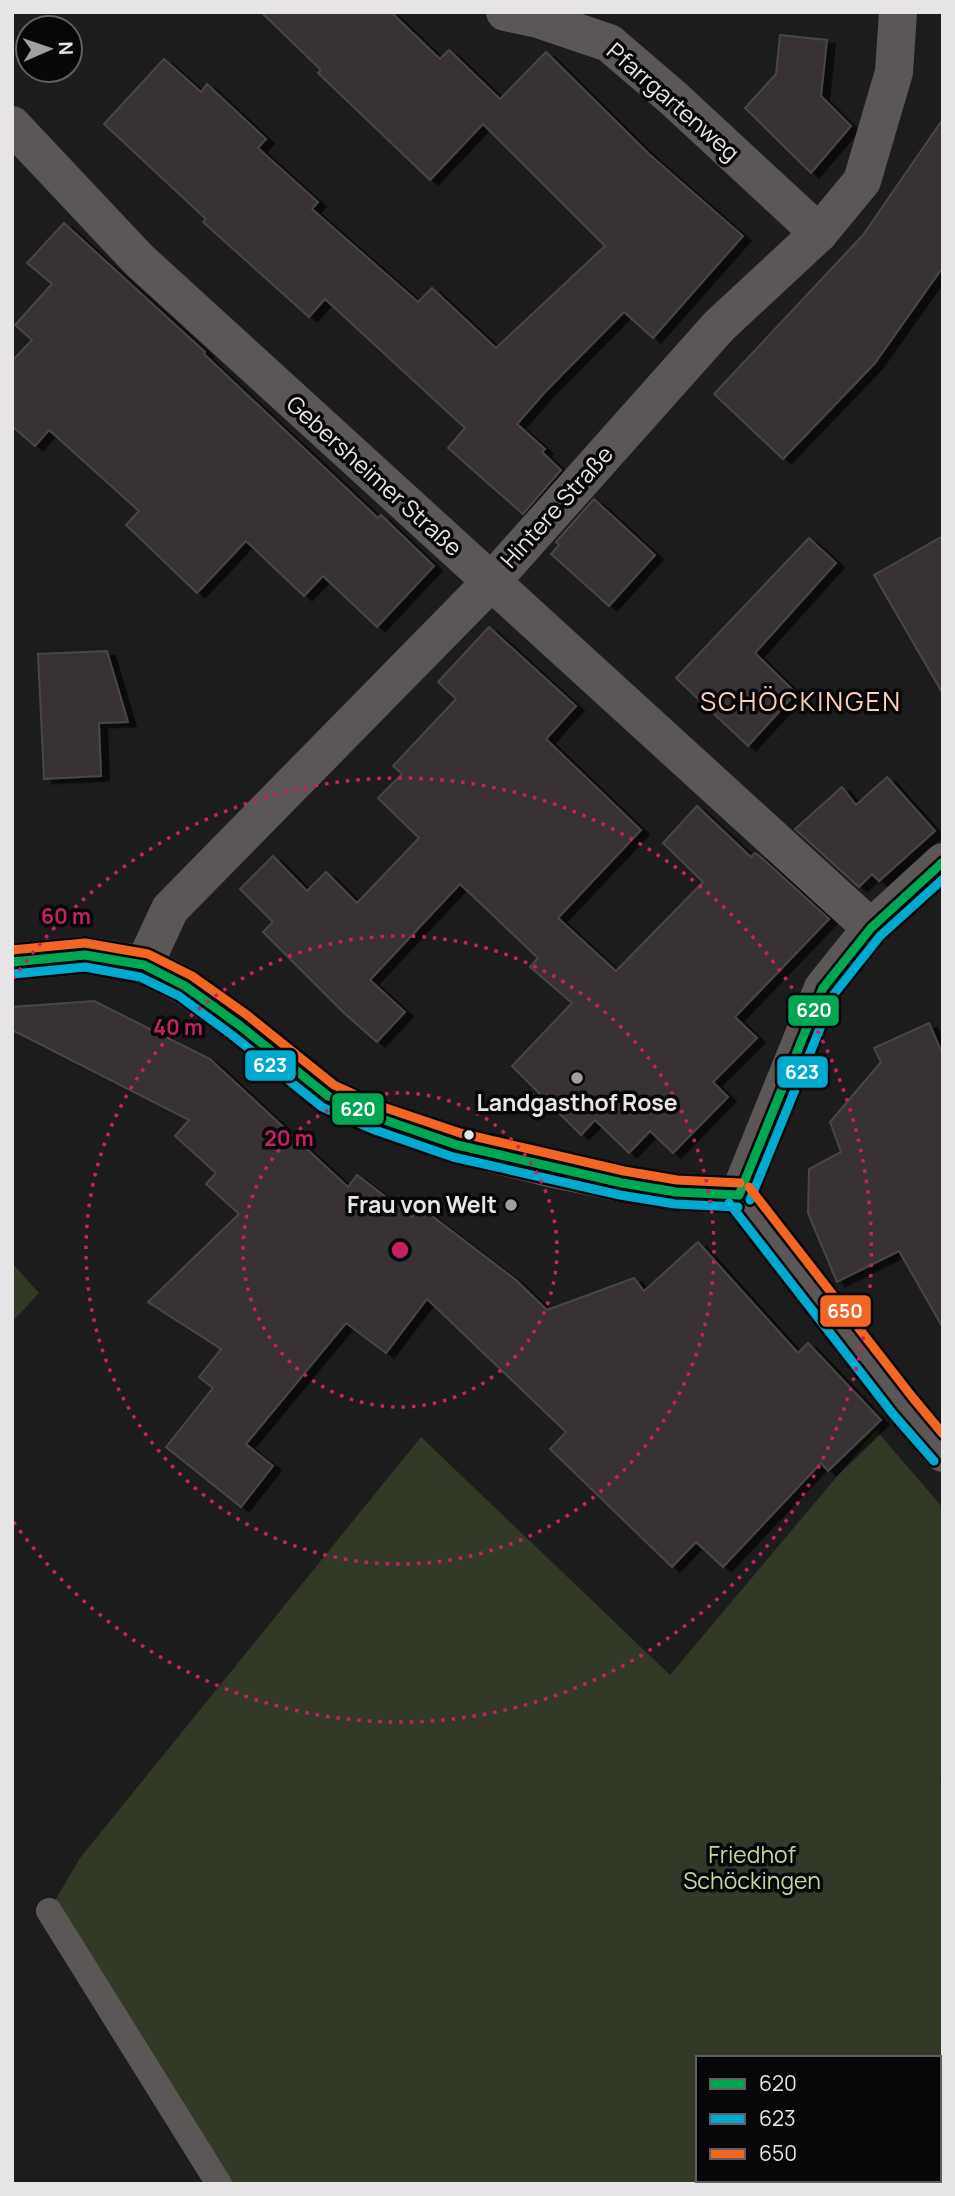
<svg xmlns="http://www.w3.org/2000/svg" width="955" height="2196" viewBox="0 0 955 2196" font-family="Manrope,sans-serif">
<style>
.green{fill:#323927;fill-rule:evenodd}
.building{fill:#383235;stroke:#474647;stroke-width:2;filter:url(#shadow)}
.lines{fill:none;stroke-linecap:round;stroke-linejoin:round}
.lane{stroke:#5b5757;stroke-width:26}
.street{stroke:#5b5757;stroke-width:38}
.bus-1-casing{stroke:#070608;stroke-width:14}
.bus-2-casing{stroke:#070608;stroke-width:14}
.bus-3-casing{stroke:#070608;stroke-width:14}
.bus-1{stroke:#00a651;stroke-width:9}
.bus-2{stroke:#00a9ce;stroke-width:9}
.bus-3{stroke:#f26522;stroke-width:9}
.ring{fill:none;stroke:#c42262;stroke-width:3.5;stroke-dasharray:3.5 7}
.poi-dot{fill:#a09fa0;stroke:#070608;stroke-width:2.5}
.bus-dot{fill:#e7e5e7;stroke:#070608;stroke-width:2.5}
.labels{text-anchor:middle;stroke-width:7;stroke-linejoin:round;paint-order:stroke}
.street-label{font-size:23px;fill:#e7e5e7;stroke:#070608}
.poi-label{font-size:23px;font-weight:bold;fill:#e7e5e7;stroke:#070608}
.park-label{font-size:23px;fill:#c0d9a1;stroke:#070608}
.quarter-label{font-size:26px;letter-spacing:2px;fill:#fccfb7;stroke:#070608}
.centre{fill:#c42262;stroke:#070608;stroke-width:3.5}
.ring-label{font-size:21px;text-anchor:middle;font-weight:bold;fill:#c42262;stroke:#070608;stroke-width:7;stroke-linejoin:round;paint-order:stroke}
.line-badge{stroke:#070608;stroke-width:2.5}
.badge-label{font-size:19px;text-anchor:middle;font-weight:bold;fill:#fff}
</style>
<defs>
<filter id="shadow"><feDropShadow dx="8" dy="4.5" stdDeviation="0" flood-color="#0009"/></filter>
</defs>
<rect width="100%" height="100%" fill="#1d1c1d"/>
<!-- green -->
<g class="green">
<polygon points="12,1263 39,1293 12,1322"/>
<path d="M876 1430 943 1508V1776L940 1778 943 1782V2184H219L49 1911 80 1858 421 1437 670 1675ZM698 2058H939V2180H698Z"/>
</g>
<!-- building -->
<g class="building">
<polygon points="261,12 391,12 440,59 449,50 500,99 546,52 649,154 743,236 653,338 624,312 546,391 517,424 545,449 542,452 561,470 523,514 448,448 465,428 325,299 309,317 203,222 206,219 104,124 164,59 201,92 207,84 266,139 258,148 318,202 312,209 418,302 432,288 496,348 605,246 483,124 430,180 318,73 321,70"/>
<polygon points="780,35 827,40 821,96 851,126 811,173 745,108 776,74"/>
<polygon points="943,119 943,267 875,363 783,459 714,394 863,235"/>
<polygon points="64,223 205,352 204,354 378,518 381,515 434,566 377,627 323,576 304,596 246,541 197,593 126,525 139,511 49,430 35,446 12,426 12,361 32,340 15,325 52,284 27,263"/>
<polygon points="594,499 655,555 609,606 551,554 559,545 556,542"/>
<polygon points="943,536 943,694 874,575"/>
<polygon points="809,538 836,563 755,653 796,693 748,746 676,678"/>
<polygon points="489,627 576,706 546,739 641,830 558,918 616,971 703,882 663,843 697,806 751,857 755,853 762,858 829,919 735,1017 757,1038 713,1082 728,1097 673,1153 650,1131 629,1153 595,1120 581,1135 512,1066 572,1003 530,967 538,958 460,884 370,980 405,1012 377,1042 344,1013 263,932 273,922 240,889 273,856 307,891 326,872 357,903 419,838 378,798 402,774 393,766 456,699 438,682"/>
<polygon points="107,651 128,722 99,723 101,776 44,779 38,654"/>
<polygon points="887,777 935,831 879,881 872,874 859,887 795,829 842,787 856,805"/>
<polygon points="94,1001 210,1059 348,1187 357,1175 412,1217 420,1207 516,1280 547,1310 634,1278 644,1291 698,1242 798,1353 808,1343 881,1420 828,1471 821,1463 723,1567 696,1542 672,1567 550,1449 566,1432 427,1299 386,1353 346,1323 246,1444 273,1466 241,1507 166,1447 213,1388 199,1377 221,1349 148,1302 239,1214 206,1184 216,1173 175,1136 189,1120 12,1030 12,1007"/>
<polygon points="929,1023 943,1055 943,1328 899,1251 837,1282 808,1213 809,1169 841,1152 830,1122 881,1062 874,1048"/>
</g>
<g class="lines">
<!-- lane -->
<polyline class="lane" points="49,1911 219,2184"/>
<!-- street -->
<g class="street">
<polyline points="505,12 538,19 609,43 672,97 819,233"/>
<polyline points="12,125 139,260 871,928"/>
<polyline points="12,962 85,955 144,965 185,986 239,1025 328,1096 376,1117 457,1145 558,1170 622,1183 676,1192 739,1195"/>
<polyline points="144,965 170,909 491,582 719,326 819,233 862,181 894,72 898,12"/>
<polyline points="739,1195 823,988 871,928 943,862"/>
<polyline points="739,1195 903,1406 943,1453"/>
</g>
<defs>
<g id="bus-1">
<polyline points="12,962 85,955 144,965 185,986 239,1025 328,1096 376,1117 457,1145 622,1183 676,1192 739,1195"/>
<polyline points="739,1195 823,988 871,928 943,862"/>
</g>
<g id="bus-2">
<polyline points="13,974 85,967 140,977 179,996 232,1035 322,1107 372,1129 453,1157 620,1195 675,1204 738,1207"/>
<polyline points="750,1200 834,994 880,936 943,879"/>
<polyline points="729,1203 893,1414 934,1461"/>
</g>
<g id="bus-3">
<polyline points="12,950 85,943 148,954 192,976 247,1015 334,1085 380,1106 460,1133 624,1171 677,1180 740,1183"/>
<polyline points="749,1187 913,1398 943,1434"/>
</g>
</defs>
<!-- bus-1 casing -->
<use href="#bus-1" class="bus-1-casing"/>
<!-- bus-2 casing -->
<use href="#bus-2" class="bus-2-casing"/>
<!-- bus-3 casing -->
<use href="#bus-3" class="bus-3-casing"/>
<!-- bus-1 -->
<use href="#bus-1" class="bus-1"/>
<!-- bus-2 -->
<use href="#bus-2" class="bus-2"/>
<!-- bus-3 -->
<use href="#bus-3" class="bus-3"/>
</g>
<!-- distance rings -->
<g class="ring">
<circle cx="400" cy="1250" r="157"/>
<circle cx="400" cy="1250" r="314"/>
<path d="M13 979A472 472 0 1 1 13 1521"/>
</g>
<!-- markers -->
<g class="poi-dot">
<circle cx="577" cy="1078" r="7"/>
<circle cx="511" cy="1205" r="7"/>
</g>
<circle class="bus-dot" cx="469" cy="1135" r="6"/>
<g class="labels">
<!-- street labels -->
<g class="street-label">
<text transform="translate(673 102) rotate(41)" y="8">Pfarrgartenweg</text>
<text transform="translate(374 476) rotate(42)" y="8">Gebersheimer Straße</text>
<text transform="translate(557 507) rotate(-48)" y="8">Hintere Straße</text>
</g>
<!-- poi labels -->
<g class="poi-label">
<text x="577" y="1111">Landgasthof Rose</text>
<text x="497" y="1213" text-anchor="end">Frau von Welt</text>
</g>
<!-- park labels -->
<g class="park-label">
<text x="752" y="1863">Friedhof<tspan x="752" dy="26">Schöckingen</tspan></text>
</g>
<!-- quarter labels -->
<g class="quarter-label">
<text x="801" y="711">SCHÖCKINGEN</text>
</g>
</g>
<circle cx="400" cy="1250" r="10" class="centre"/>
<g class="ring-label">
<text x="66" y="924">60 m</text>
<text x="178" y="1035">40 m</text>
<text x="289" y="1146">20 m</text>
</g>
<g class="line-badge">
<rect x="787" y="994" width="53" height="33" rx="7" fill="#00a651"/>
<rect x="244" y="1049" width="53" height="33" rx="7" fill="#00a9ce"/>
<rect x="776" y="1055" width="53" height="34" rx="7" fill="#00a9ce"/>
<rect x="331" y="1092" width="54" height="34" rx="7" fill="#00a651"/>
<rect x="819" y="1294" width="53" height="34" rx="7" fill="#f26522"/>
</g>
<g class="badge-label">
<text x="814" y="1017">620</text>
<text x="270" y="1072">623</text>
<text x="802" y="1079">623</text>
<text x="358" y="1116">620</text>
<text x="845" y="1318">650</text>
</g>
<!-- border -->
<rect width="955" height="2196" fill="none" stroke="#e7e5e7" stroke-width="28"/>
<!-- legend -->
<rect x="696" y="2056" width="245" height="126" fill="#070608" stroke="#615f61" stroke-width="2"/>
<rect x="710" y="2079" width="35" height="10" fill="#00a651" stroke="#615f61" stroke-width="2"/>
<text x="759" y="2091" font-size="21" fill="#e7e5e7">620</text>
<rect x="710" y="2114" width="35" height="10" fill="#00a9ce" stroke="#615f61" stroke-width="2"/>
<text x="759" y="2126" font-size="21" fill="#e7e5e7">623</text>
<rect x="710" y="2149" width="35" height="10" fill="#f26522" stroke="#615f61" stroke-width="2"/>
<text x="759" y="2161" font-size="21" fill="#e7e5e7">650</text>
<!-- north arrow -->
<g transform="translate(49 49) rotate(88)"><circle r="33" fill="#070608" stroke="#615f61" stroke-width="2"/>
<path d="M0-5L12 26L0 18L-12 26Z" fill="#a09fa0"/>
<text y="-10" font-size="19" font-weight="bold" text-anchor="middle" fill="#e7e5e7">N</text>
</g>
</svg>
